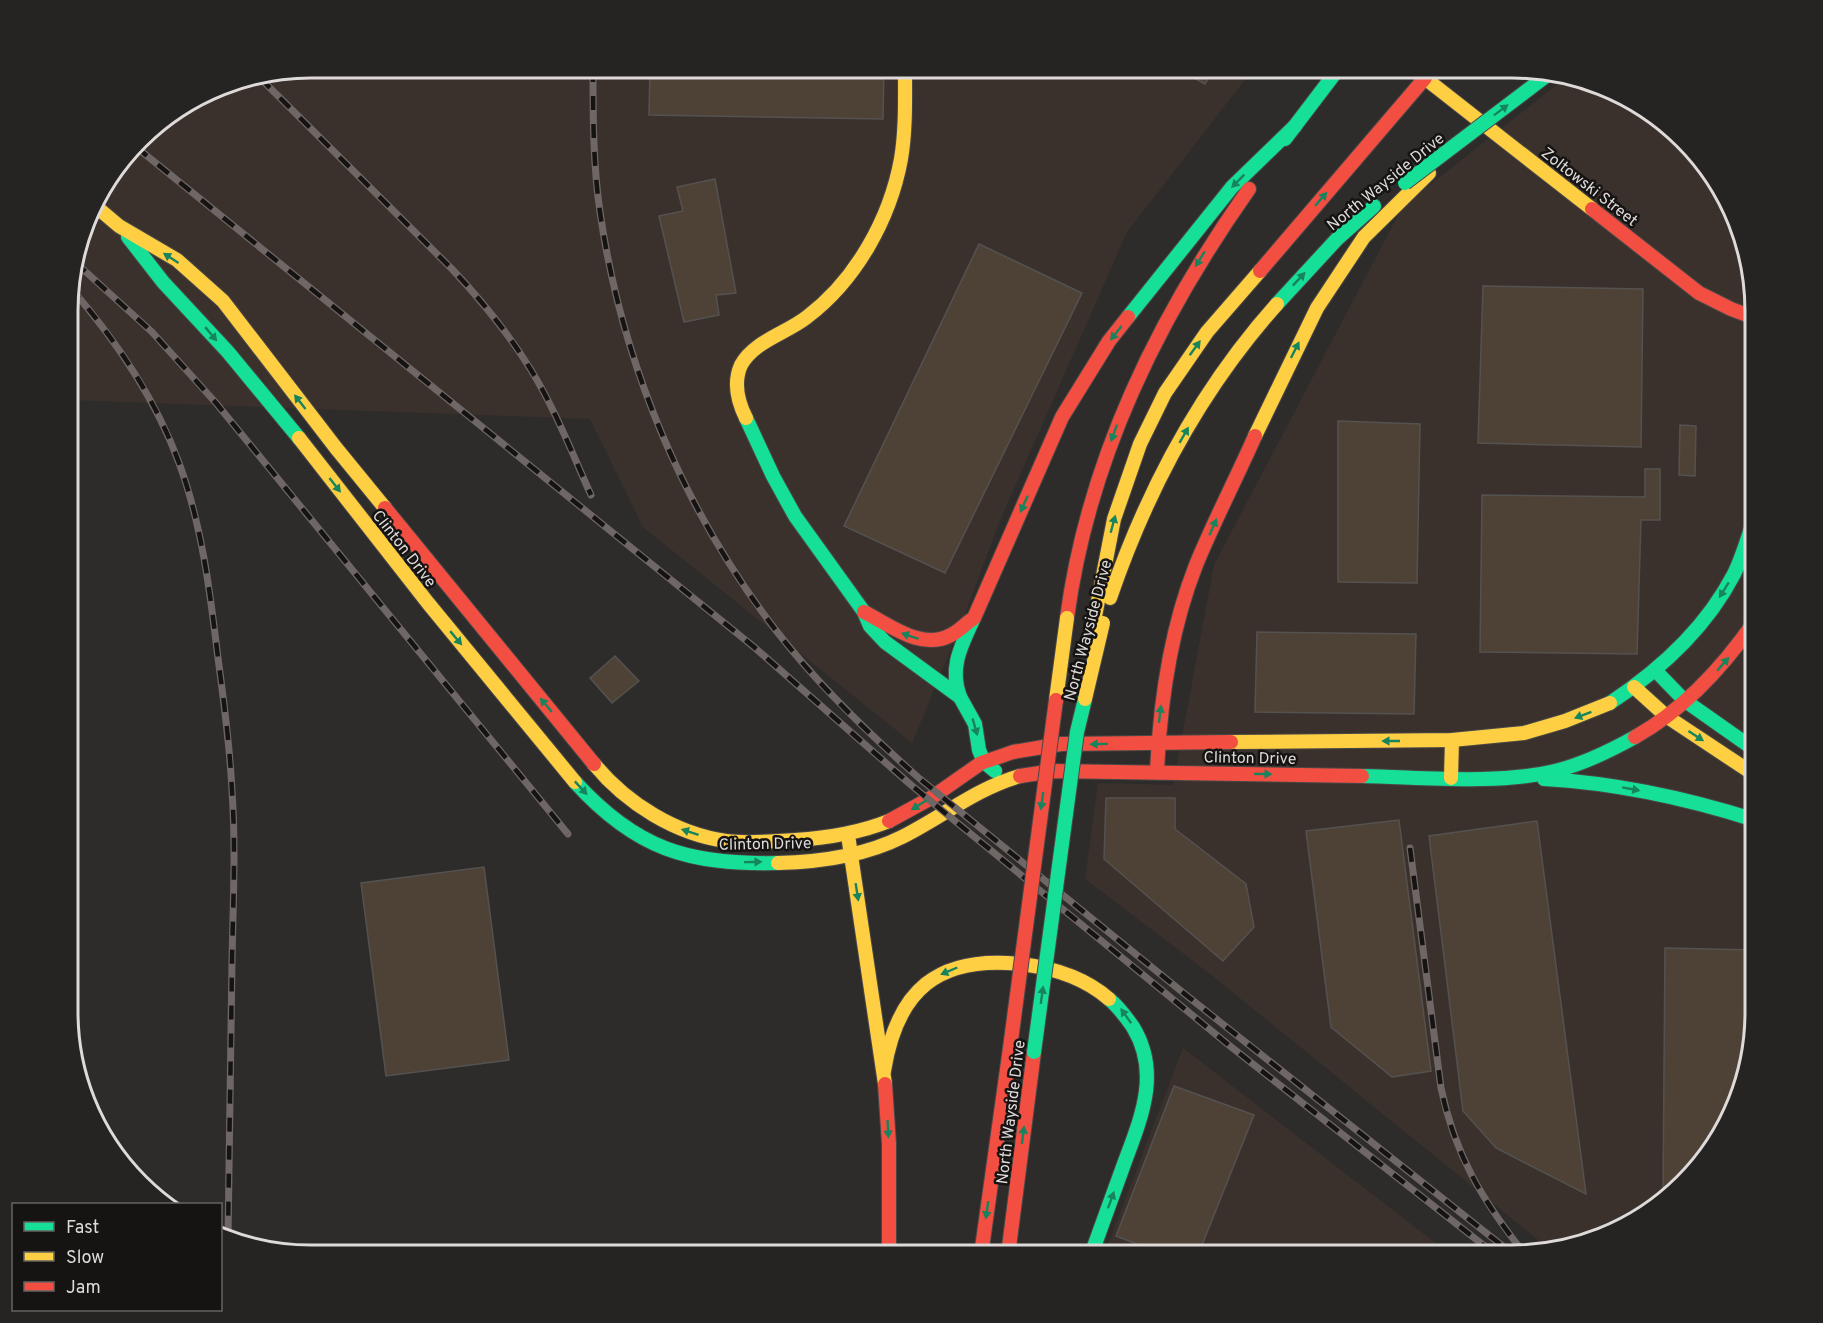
<svg xmlns="http://www.w3.org/2000/svg" width="1823" height="1323" viewBox="0 0 1823 1323" font-family="Overpass,sans-serif">
<style>
.built{fill:#3b312c}
.green{fill:#155819}
.building{fill:#4e4236;stroke:#545250;stroke-width:1.5}
.lines{fill:none;stroke-linecap:round;stroke-linejoin:round}
.fast-casing{stroke:#494847;stroke-width:16}
.slow-casing{stroke:#494847;stroke-width:16}
.jam-casing{stroke:#494847;stroke-width:16}
.fast{stroke:#16e098;stroke-width:14}
.slow{stroke:#ffcf43;stroke-width:14}
.jam{stroke:#f24e42;stroke-width:14}
.rail-casing{stroke:#6f6766;stroke-width:7}
.rail{stroke:#161413;stroke-width:4.5;stroke-dasharray:14;stroke-linecap:butt}
.fast-bridge-casing{stroke:#494847;stroke-width:16;stroke-linecap:butt}
.slow-bridge-casing{stroke:#494847;stroke-width:16;stroke-linecap:butt}
.jam-bridge-casing{stroke:#494847;stroke-width:16;stroke-linecap:butt}
.fast-bridge{stroke:#16e098;stroke-width:14}
.slow-bridge{stroke:#ffcf43;stroke-width:14}
.jam-bridge{stroke:#f24e42;stroke-width:14}
.oneway{fill:#16845c}
.labels{text-anchor:middle;stroke-width:5;stroke-linejoin:round;paint-order:stroke}
.street-label{font-size:16px;fill:#dedad9;stroke:#161413}
.rim{fill:none;stroke:#dedad9;stroke-width:3}
</style>
<rect width="100%" height="100%" fill="#2e2c2a"/>
<!-- built -->
<g class="built">
<polygon points="311,68 1254,68 1127,232 998,525 961,625 912,743 643,527 590,419 70,400 70,280 93,203 150,128 218,86"/>
<polygon points="1568,76 1590,81 1660,118 1730,203 1755,296 1755,1027 1737,1105 1705,1160 1620,1230 1547,1247 1209,973 1085,879 1098,783 1173,785 1214,565 1403,206"/>
<polygon points="1183,1048 1451,1255 1104,1255"/>
</g>
<!-- green -->
<polygon class="green" points="70,803 79,1071 70,1043"/>
<!-- building -->
<g class="building">
<polygon points="650,68 884,68 883,119 649,115"/>
<polygon points="1176,68 1214,68 1205,84"/>
<polygon points="715,179 736,293 716,295 719,315 684,322 659,216 683,211 677,187"/>
<polygon points="979,244 1082,293 945,573 844,526"/>
<polygon points="1483,286 1643,289 1641,447 1478,443"/>
<polygon points="1338,421 1420,424 1417,583 1338,582"/>
<polygon points="1680,425 1696,426 1695,476 1679,475"/>
<polygon points="1645,469 1660,469 1660,520 1641,520 1637,654 1480,652 1482,495 1645,497"/>
<polygon points="1257,632 1416,634 1414,714 1255,712"/>
<polygon points="615,656 639,681 612,703 590,678"/>
<polygon points="1106,798 1175,798 1175,829 1246,884 1254,927 1223,961 1104,859"/>
<polygon points="1399,820 1431,1071 1392,1077 1331,1027 1306,831"/>
<polygon points="1537,821 1586,1194 1496,1148 1463,1111 1429,836"/>
<polygon points="484,867 509,1060 386,1076 361,883"/>
<polygon points="1665,948 1755,950 1755,1027 1737,1105 1705,1160 1663,1195"/>
<polygon points="1174,1086 1254,1115 1198,1255 1166,1255 1116,1236"/>
</g>
<g class="lines">
<defs>
<g id="fast">
<polyline points="1285,139 1339,68"/>
<polyline points="128,237 163,282 228,352 299,438"/>
<polyline points="1277,304 1337,239 1374,206"/>
<polyline points="1128,317 1232,187 1295,126"/>
<polyline points="746,418 773,476 795,516 864,612 870,626 885,642 960,697 975,724 979,750 984,762 995,771"/>
<polyline points="1655,670 1684,700 1755,750"/>
<polyline points="1755,671 1755,673"/>
<path d="M960 697C949 668 961 646 973 620"/>
<path d="M1610 703C1660 670 1706 628 1734 574 1743 556 1748 536 1755 517"/>
<path d="M1362 776C1422 777 1497 785 1555 771 1583 764 1610 751 1635 737"/>
<path d="M1544 779C1617 783 1686 798 1755 820"/>
<path d="M575 782C636 849 688 865 778 863"/>
<path d="M1091 1255C1102 1225 1113 1194 1124 1164 1141 1118 1161 1073 1133 1027 1126 1017 1119 1007 1109 999"/>
</g>
<g id="slow">
<polyline points="1412,68 1592,209"/>
<polyline points="93,204 119,226 177,260 223,301 336,448 385,508"/>
<path d="M746 418C738 402 733 383 741 365 754 341 787 333 807 317 856 280 890 219 901 159 906 129 905 98 905 68"/>
<polyline points="1255,436 1317,308 1364,237 1429,173"/>
<polyline points="299,438 428,603 575,782"/>
<path d="M1110 598C1147 490 1201 389 1277 304"/>
<polyline points="1089,647 1114,519 1140,444 1165,393 1207,332 1260,271"/>
<polyline points="1634,687 1666,716 1755,775"/>
<polyline points="1231,742 1452,740 1524,733 1565,721 1610,703"/>
<path d="M594 764C627 804 676 834 726 841 749 844 772 841 795 840 827 838 859 833 889 821"/>
<polyline points="1451,778 1452,740"/>
<polyline points="848,835 885,1084"/>
<path d="M778 863C820 862 864 856 902 837 942 817 977 788 1020 776"/>
<path d="M884 1071C897 990 938 955 1021 964 1054 968 1084 977 1109 999"/>
</g>
<g id="jam">
<polyline points="1592,209 1699,293 1731,309 1755,318"/>
<polyline points="1260,271 1425,78"/>
<polyline points="385,508 594,764"/>
<path d="M864 612C890 625 921 651 951 635 959 631 966 623 974 618L1062 417 1109 341 1128 317"/>
<path d="M1067 618C1088 460 1158 318 1249 189"/>
<path d="M1635 737C1685 709 1723 667 1755 621"/>
<path d="M1157 772C1160 701 1170 631 1196 565 1214 521 1236 479 1255 436"/>
<polyline points="1020,776 1053,771 1362,776"/>
<polyline points="889,821 931,798 981,763 1013,752 1061,744 1231,742"/>
<polyline points="885,1084 889,1144 889,1255"/>
<polyline points="981,1255 1010,1048"/>
<polyline points="1008,1255 1034,1052"/>
</g>
</defs>
<!-- fast casing -->
<use href="#fast" class="fast-casing"/>
<!-- slow casing -->
<use href="#slow" class="slow-casing"/>
<!-- jam casing -->
<use href="#jam" class="jam-casing"/>
<!-- fast -->
<use href="#fast" class="fast"/>
<!-- slow -->
<use href="#slow" class="slow"/>
<!-- jam -->
<use href="#jam" class="jam"/>
<defs>
<g id="rail">
<path d="M593 68C593 116 593 164 600 212 622 364 684 512 778 633 820 687 869 734 920 779L1186 995 1514 1255"/>
<path d="M260 78 452 269C481 300 509 334 531 370 555 409 572 453 591 495"/>
<polyline points="136,147 754,647 911,785 1230,1046 1496,1255"/>
<polyline points="75,262 152,332 216,403 568,834"/>
<path d="M70 287C115 339 155 397 179 463 202 525 210 592 218 658 224 702 230 747 232 791 236 848 233 904 232 961 231 1053 229 1146 228 1239"/>
<path d="M1410 848 1441 1088C1455 1155 1482 1200 1524 1253"/>
</g>
</defs>
<!-- rail casing -->
<use href="#rail" class="rail-casing"/>
<!-- rail -->
<use href="#rail" class="rail"/>
<defs>
<g id="fast-bridge">
<polyline points="1405,183 1550,73"/>
<polyline points="1034,1052 1077,732 1085,699"/>
</g>
<g id="slow-bridge">
<polyline points="1085,699 1103,623"/>
<polyline points="1056,700 1067,618"/>
</g>
<polyline id="jam-bridge" points="1010,1048 1056,700"/>
</defs>
<!-- fast-bridge casing -->
<use href="#fast-bridge" class="fast-bridge-casing"/>
<!-- slow-bridge casing -->
<use href="#slow-bridge" class="slow-bridge-casing"/>
<!-- jam-bridge casing -->
<use href="#jam-bridge" class="jam-bridge-casing"/>
<!-- fast-bridge -->
<use href="#fast-bridge" class="fast-bridge"/>
<!-- slow-bridge -->
<use href="#slow-bridge" class="slow-bridge"/>
<!-- jam-bridge -->
<use href="#jam-bridge" class="jam-bridge"/>
</g>
<!-- one-way arrows -->
<defs><path id="oneway-solid" d="M-6-.8H1V-3.2L6.5 0L1 3.2V.8H-6Z" transform="scale(1.5)"/></defs>
<g class="oneway">
<use href="#oneway-solid" transform="translate(1501 110) rotate(-37)"/>
<use href="#oneway-solid" transform="translate(1238 181) rotate(135)"/>
<use href="#oneway-solid" transform="translate(1321 199) rotate(-49)"/>
<use href="#oneway-solid" transform="translate(171 258) rotate(-147)"/>
<use href="#oneway-solid" transform="translate(1200 259) rotate(122)"/>
<use href="#oneway-solid" transform="translate(1299 279) rotate(-47)"/>
<use href="#oneway-solid" transform="translate(1116 333) rotate(128)"/>
<use href="#oneway-solid" transform="translate(211 334) rotate(50)"/>
<use href="#oneway-solid" transform="translate(1195 348) rotate(-54)"/>
<use href="#oneway-solid" transform="translate(1295 350) rotate(-63)"/>
<use href="#oneway-solid" transform="translate(300 402) rotate(-128)"/>
<use href="#oneway-solid" transform="translate(1114 433) rotate(110)"/>
<use href="#oneway-solid" transform="translate(1184 435) rotate(-60)"/>
<use href="#oneway-solid" transform="translate(335 485) rotate(52)"/>
<use href="#oneway-solid" transform="translate(1024 504) rotate(114)"/>
<use href="#oneway-solid" transform="translate(1113 524) rotate(-75)"/>
<use href="#oneway-solid" transform="translate(1213 527) rotate(-66)"/>
<use href="#oneway-solid" transform="translate(1724 590) rotate(122)"/>
<use href="#oneway-solid" transform="translate(910 636) rotate(-161)"/>
<use href="#oneway-solid" transform="translate(456 638) rotate(50)"/>
<use href="#oneway-solid" transform="translate(1723 664) rotate(-49)"/>
<use href="#oneway-solid" transform="translate(546 705) rotate(-130)"/>
<use href="#oneway-solid" transform="translate(1160 714) rotate(-83)"/>
<use href="#oneway-solid" transform="translate(1583 715) rotate(159)"/>
<use href="#oneway-solid" transform="translate(975 727) rotate(74)"/>
<use href="#oneway-solid" transform="translate(1696 736) rotate(33)"/>
<use href="#oneway-solid" transform="translate(1391 741) rotate(180)"/>
<use href="#oneway-solid" transform="translate(1099 744) rotate(179)"/>
<use href="#oneway-solid" transform="translate(1263 774) rotate(1)"/>
<use href="#oneway-solid" transform="translate(581 788) rotate(47)"/>
<use href="#oneway-solid" transform="translate(1631 789) rotate(10)"/>
<use href="#oneway-solid" transform="translate(1042 801) rotate(98)"/>
<use href="#oneway-solid" transform="translate(919 805) rotate(148)"/>
<use href="#oneway-solid" transform="translate(690 832) rotate(-162)"/>
<use href="#oneway-solid" transform="translate(753 862) rotate(-1)"/>
<use href="#oneway-solid" transform="translate(857 892) rotate(81)"/>
<use href="#oneway-solid" transform="translate(949 971) rotate(157)"/>
<use href="#oneway-solid" transform="translate(1042 995) rotate(-82)"/>
<use href="#oneway-solid" transform="translate(1126 1016) rotate(-126)"/>
<use href="#oneway-solid" transform="translate(888 1129) rotate(87)"/>
<use href="#oneway-solid" transform="translate(1023 1135) rotate(-83)"/>
<use href="#oneway-solid" transform="translate(1111 1200) rotate(-70)"/>
<use href="#oneway-solid" transform="translate(987 1210) rotate(98)"/>
</g>
<g class="labels">
<!-- street labels -->
<g class="street-label">
<text transform="translate(1385 181) rotate(-39)" y="6">North Wayside Drive</text>
<text transform="translate(1590 186) rotate(38)" y="6">Zoltowski Street</text>
<text transform="translate(405 548) rotate(52)" y="6">Clinton Drive</text>
<text transform="translate(1087 630) rotate(-75)" y="6">North Wayside Drive</text>
<text transform="translate(1250 757) rotate(1)" y="6">Clinton Drive</text>
<text transform="translate(765 843) rotate(-1)" y="6">Clinton Drive</text>
<text transform="translate(1010 1112) rotate(-83)" y="6">North Wayside Drive</text>
</g>
</g>
<!-- crop -->
<path d="M0 0H1823V1323H0ZM311 78H1512A233 233 0 0 1 1745 311V1012A233 233 0 0 1 1512 1245H311A233 233 0 0 1 78 1012V311A233 233 0 0 1 311 78Z" fill="#262423" fill-rule="evenodd"/>
<path class="rim" d="M311 78H1512A233 233 0 0 1 1745 311V1012A233 233 0 0 1 1512 1245H311A233 233 0 0 1 78 1012V311A233 233 0 0 1 311 78Z"/>
<!-- legend -->
<rect x="12" y="1203" width="210" height="108" fill="#161413" stroke="#666362" stroke-width="1.5"/>
<rect x="24" y="1222" width="30" height="9" fill="#16e098" stroke="#666362" stroke-width="1.5"/>
<text x="66" y="1233" font-size="18" fill="#dedad9">Fast</text>
<rect x="24" y="1252" width="30" height="9" fill="#ffcf43" stroke="#666362" stroke-width="1.5"/>
<text x="66" y="1263" font-size="18" fill="#dedad9">Slow</text>
<rect x="24" y="1282" width="30" height="9" fill="#f24e42" stroke="#666362" stroke-width="1.5"/>
<text x="66" y="1293" font-size="18" fill="#dedad9">Jam</text>
</svg>
